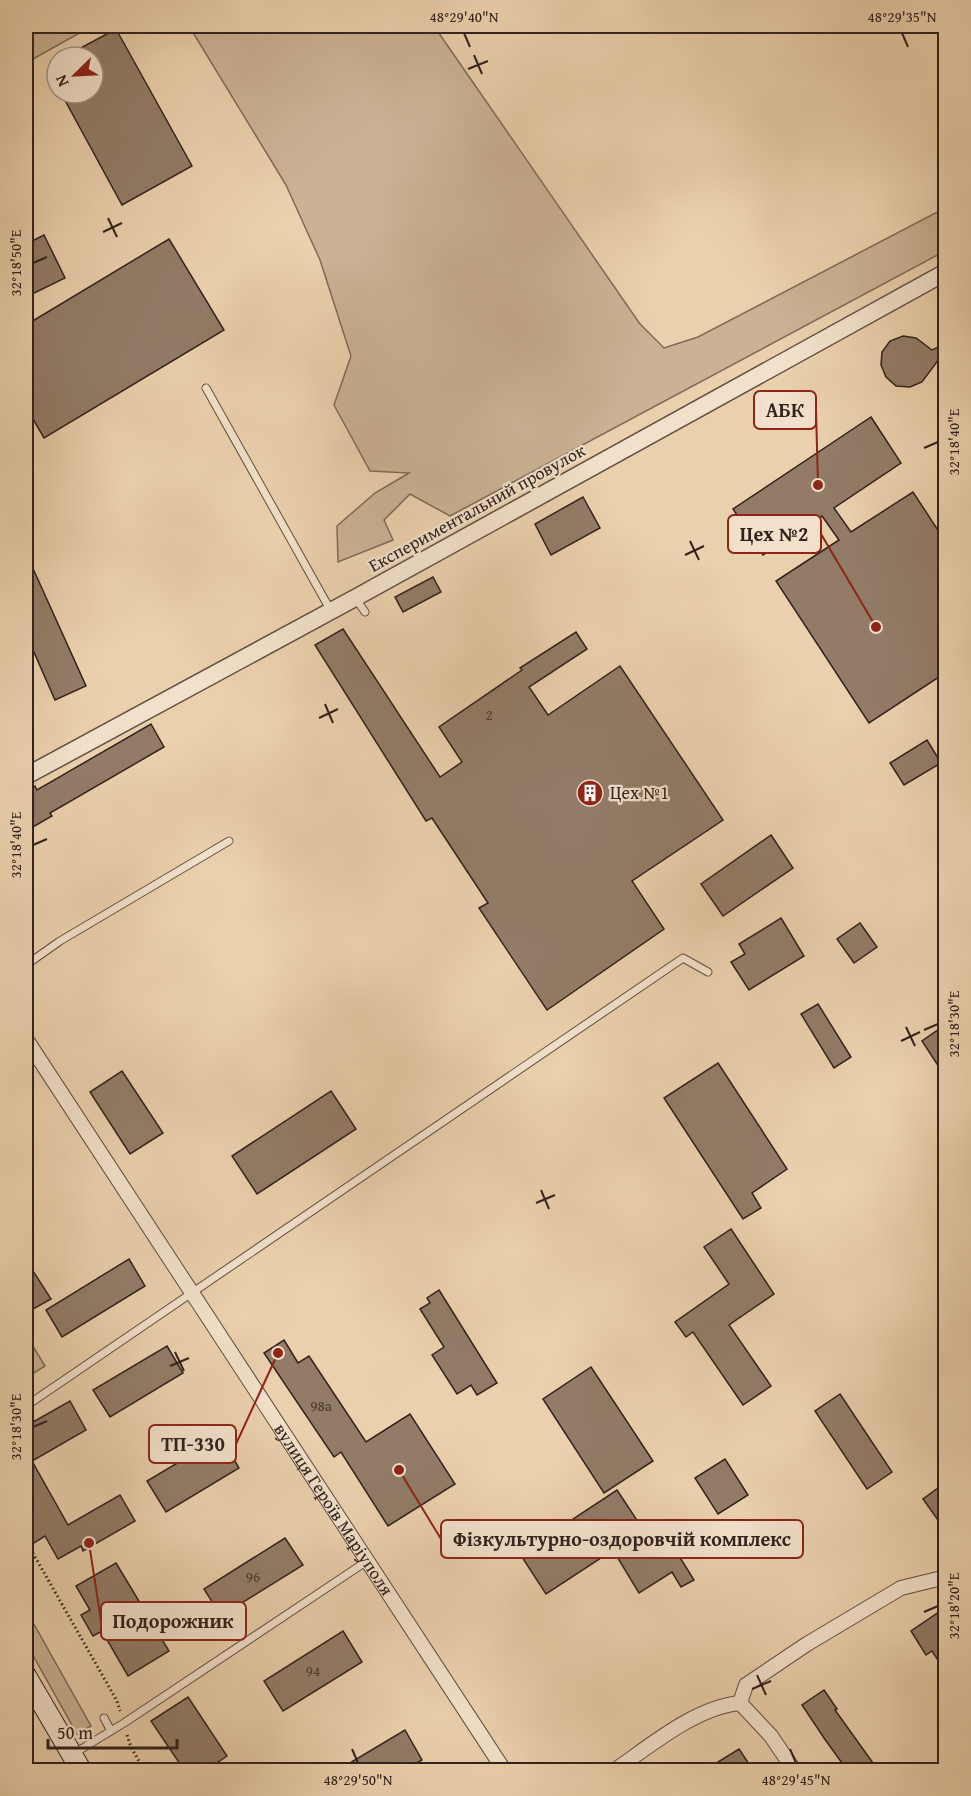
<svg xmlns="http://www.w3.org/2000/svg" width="971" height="1796" viewBox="0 0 971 1796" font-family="'Gentium Book Plus',serif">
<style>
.green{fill:#cbb295;stroke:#7e6a59;stroke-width:1.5}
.building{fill:#927c68;stroke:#31221d;stroke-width:1.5}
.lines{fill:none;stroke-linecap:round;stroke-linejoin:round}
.service-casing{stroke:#604e41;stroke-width:9}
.minor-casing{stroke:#604e41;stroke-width:16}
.tertiary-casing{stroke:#604e41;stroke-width:19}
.secondary-casing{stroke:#31221d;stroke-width:22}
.path{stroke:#31221d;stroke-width:3;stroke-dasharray:1.5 3;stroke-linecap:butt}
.service{stroke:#f2e0ca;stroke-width:7}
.minor{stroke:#f2e0ca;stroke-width:14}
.tertiary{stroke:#f2e0ca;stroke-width:16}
.secondary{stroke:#f2e0ca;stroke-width:20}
.ticks{fill:none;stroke:#31221d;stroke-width:2}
.labels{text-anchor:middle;stroke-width:4.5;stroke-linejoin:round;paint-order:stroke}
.number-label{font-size:15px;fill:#493830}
.street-label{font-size:18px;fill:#31221d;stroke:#f2e0ca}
.poi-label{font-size:18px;fill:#31221d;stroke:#f2e0ca;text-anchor:start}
.leader{fill:none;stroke:#8f2418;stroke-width:2}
.callout-dot{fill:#8f2418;stroke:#f2e0ca;stroke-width:2}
.callout{fill:#f2e0ca;stroke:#8f2418;stroke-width:2}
.callout-label{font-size:20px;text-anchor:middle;font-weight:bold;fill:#31221d}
.neatline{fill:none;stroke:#31221d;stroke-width:2}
.ticks-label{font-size:15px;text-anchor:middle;fill:#31221d}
</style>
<rect width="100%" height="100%" fill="#ebd0ad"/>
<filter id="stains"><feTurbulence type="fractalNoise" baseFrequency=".00333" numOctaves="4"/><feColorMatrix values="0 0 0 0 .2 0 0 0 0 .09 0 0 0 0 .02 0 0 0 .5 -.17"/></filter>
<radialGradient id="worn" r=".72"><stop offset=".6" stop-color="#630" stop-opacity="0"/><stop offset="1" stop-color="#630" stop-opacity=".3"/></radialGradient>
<!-- green -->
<g class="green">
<polygon points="26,26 92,26 26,63"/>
<polygon points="189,26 434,26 640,324 664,348 698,337 945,208 945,251 450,516 410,494 384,520 393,540 338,562 337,526 375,493 409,473 370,471 334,405 351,356 320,260 286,185"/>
<polygon points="28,1338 45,1366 26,1378 26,1340"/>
<polygon points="26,1610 91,1726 77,1734 26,1643"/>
</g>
<!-- building -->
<g class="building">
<polygon points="116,29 192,166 122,205 61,93 93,93 93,57 64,57"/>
<polygon points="44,235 65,278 26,297 26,244"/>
<polygon points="169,239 224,330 44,438 26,407 26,325"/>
<polygon points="903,336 916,338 932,350 945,344 945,351 922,382 910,387 896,386 886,377 881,365 882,352 890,341"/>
<polygon points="871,417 901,463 834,508 851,532 913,492 945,541 945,673 869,723 776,581 839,540 822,516 763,555 733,509"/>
<polygon points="583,497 600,528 551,555 535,524"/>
<polygon points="26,553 86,686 55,700 26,634"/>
<polygon points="433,577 441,592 403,612 395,597"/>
<polygon points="343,629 440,777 462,762 439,727 522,670 520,668 576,632 587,649 529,687 548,715 620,666 723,820 632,881 664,929 547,1010 479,908 488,903 432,818 426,821 315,645"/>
<polygon points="151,724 164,747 50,813 52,816 26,831 26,792 35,786 37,790"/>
<polygon points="927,740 941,763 904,785 890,763"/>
<polygon points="771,835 793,868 723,916 701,884"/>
<polygon points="781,918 804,956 749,990 731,962 745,954 739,944"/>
<polygon points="860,923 877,947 854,963 837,939"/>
<polygon points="818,1004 851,1057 834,1068 801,1014"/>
<polygon points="945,1025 945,1058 937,1064 922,1041"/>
<polygon points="718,1063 787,1169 752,1193 761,1208 743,1219 664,1098"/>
<polygon points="122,1071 163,1133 130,1154 90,1092"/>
<polygon points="331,1091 356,1129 257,1194 232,1156"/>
<polygon points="731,1229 774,1294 729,1325 771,1386 743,1405 693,1332 686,1337 675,1322 729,1284 704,1247"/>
<polygon points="129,1259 145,1286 62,1337 46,1310"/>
<polygon points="26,1260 51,1299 26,1313"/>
<polygon points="439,1290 497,1383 477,1395 471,1385 457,1394 432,1355 444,1347 420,1309 430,1303 427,1298"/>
<polygon points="284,1340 298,1363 309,1356 366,1442 410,1414 455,1484 388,1526 341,1452 334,1457 264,1353"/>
<polygon points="167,1346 183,1373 110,1417 93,1390"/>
<polygon points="591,1367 653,1461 604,1493 543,1399"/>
<polygon points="840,1394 892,1472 867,1489 815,1411"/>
<polygon points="70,1401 86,1430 32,1461 68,1525 120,1495 135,1521 83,1551 81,1546 58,1559 45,1536 34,1543 26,1527 26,1426"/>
<polygon points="221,1437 239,1468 166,1512 147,1481"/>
<polygon points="725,1459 748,1495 718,1514 695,1478"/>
<polygon points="945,1483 945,1530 923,1499"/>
<polygon points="617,1490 652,1543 666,1535 694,1580 681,1587 672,1572 639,1593 613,1550 546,1594 520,1554"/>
<polygon points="285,1538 303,1565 221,1616 204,1589"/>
<polygon points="116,1563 169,1651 128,1676 102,1631 93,1636 81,1615 90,1610 76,1586"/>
<polygon points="945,1608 945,1671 932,1651 926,1655 911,1631"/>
<polygon points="343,1631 362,1662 283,1711 264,1681"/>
<polygon points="824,1690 837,1709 835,1710 878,1770 847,1770 824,1738 802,1705"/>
<polygon points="188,1697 227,1756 206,1770 184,1770 151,1721"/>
<polygon points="405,1730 422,1760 405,1770 338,1770"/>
<polygon points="739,1749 753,1770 705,1770"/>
</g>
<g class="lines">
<defs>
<g id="service">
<polyline points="206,388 331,611"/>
<polyline points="356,599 365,612"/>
<polyline points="26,965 60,941 229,841"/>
<polyline points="26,1406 683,958 708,972"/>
<polyline points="104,1718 111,1731"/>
<polyline points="73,1754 124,1723 367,1561"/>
</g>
<g id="minor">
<path id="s1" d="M26 1039 504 1770"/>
<polyline points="740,1703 771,1736 794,1770"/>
<path d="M615 1770C650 1746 696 1707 740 1703L746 1685 807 1644 901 1588 946 1577"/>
</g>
<polyline id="tertiary" points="26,776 355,598 946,272"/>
<polyline id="secondary" points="26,1676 81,1770"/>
</defs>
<!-- service casing -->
<use href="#service" class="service-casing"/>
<!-- minor casing -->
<use href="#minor" class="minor-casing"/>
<!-- tertiary casing -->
<use href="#tertiary" class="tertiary-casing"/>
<!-- secondary casing -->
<use href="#secondary" class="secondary-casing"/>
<!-- path -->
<g class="path">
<polyline points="26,1541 117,1701 120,1711"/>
<polyline points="127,1735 131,1747 144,1770"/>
<polyline points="470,1770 482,1763"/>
</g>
<!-- service -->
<use href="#service" class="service"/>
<!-- minor -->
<use href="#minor" class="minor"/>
<!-- tertiary -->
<use href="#tertiary" class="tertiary"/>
<!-- secondary -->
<use href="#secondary" class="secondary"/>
</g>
<!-- ticks -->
<path class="ticks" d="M464 33 470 47M902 33 908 47M474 55 482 74M468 69 488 61M108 218 117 237M103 232 122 223M33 263 47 257M924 448 938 442M690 541 699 560M685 555 704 546M325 704 333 723M319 718 338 709M33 845 47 839M906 1027 915 1046M924 1030 938 1024M901 1041 920 1032M541 1190 549 1209M536 1203 555 1195M175 1352 184 1371M170 1366 189 1358M33 1427 47 1421M924 1612 938 1606M757 1675 766 1695M752 1689 771 1681M352 1749 358 1763M790 1749 796 1763"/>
<!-- icons -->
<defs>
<symbol id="building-disc" viewBox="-11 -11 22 22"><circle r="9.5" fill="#8f2418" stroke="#f2e0ca"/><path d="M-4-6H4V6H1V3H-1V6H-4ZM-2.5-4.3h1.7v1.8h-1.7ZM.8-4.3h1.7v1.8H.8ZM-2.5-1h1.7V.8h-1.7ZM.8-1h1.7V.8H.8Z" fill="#fff"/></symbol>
</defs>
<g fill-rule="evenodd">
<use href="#building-disc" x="575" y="778" width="30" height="30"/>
</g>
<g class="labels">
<!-- number labels -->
<g class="number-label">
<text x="489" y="720">2</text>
<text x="321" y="1411">98а</text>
<text x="253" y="1582">96</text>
<text x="313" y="1676">94</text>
</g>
<!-- street labels -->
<g class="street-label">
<text transform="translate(477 508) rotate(-29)" y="6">Експериментальний провулок</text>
<text dy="6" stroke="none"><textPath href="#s1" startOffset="562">вулиця Героїв Маріуполя</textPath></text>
</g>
<!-- poi labels -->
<g class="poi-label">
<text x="610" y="799">Цех №1</text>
</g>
</g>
<!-- callouts -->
<path class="leader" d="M818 485L816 410M876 627L821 534M278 1353L236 1444M399 1470L441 1539M89 1543L101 1621"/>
<g class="callout-dot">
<circle cx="818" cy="485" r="6"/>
<circle cx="876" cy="627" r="6"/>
<circle cx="278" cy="1353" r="6"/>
<circle cx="399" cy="1470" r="6"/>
<circle cx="89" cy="1543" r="6"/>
</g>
<g class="callout">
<rect x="754" y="391" width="62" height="38" rx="6"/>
<rect x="728" y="515" width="93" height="38" rx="6"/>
<rect x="149" y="1425" width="87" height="38" rx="6"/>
<rect x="441" y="1520" width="362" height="38" rx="6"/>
<rect x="101" y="1602" width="145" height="38" rx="6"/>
</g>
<g class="callout-label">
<text x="785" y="417">АБК</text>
<text x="774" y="541">Цех №2</text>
<text x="193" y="1451">ТП-330</text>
<text x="622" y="1546">Фізкультурно-оздоровчій комплекс</text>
<text x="173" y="1628">Подорожник</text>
</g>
<!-- margin -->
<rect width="971" height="1796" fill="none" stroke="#ebd0ad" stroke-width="66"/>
<!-- north arrow -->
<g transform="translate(75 75) rotate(246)"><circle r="28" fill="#f2e0ca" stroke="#a59485" stroke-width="1.5"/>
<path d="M0-4.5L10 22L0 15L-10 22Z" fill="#8f2418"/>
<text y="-9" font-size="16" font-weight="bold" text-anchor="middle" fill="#31221d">N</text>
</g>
<!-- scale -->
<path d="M48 1739v9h129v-9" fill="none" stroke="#31221d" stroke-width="3"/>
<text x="57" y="1739" font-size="18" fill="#31221d" stroke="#f2e0ca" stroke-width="4.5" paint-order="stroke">50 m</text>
<rect x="33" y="33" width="905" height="1730" class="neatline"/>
<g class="ticks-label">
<text x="464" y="22">48°29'40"N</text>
<text x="902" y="22">48°29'35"N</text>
<text transform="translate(16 263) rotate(-90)" y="5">32°18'50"E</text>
<text transform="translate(954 442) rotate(-90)" y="5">32°18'40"E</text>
<text transform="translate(16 845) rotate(-90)" y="5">32°18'40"E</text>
<text transform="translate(954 1024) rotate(-90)" y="5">32°18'30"E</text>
<text transform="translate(16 1427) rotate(-90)" y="5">32°18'30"E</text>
<text transform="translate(954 1606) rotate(-90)" y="5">32°18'20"E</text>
<text x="358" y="1785">48°29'50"N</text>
<text x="796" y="1785">48°29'45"N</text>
</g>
<rect width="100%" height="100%" filter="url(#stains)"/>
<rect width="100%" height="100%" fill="url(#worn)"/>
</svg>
